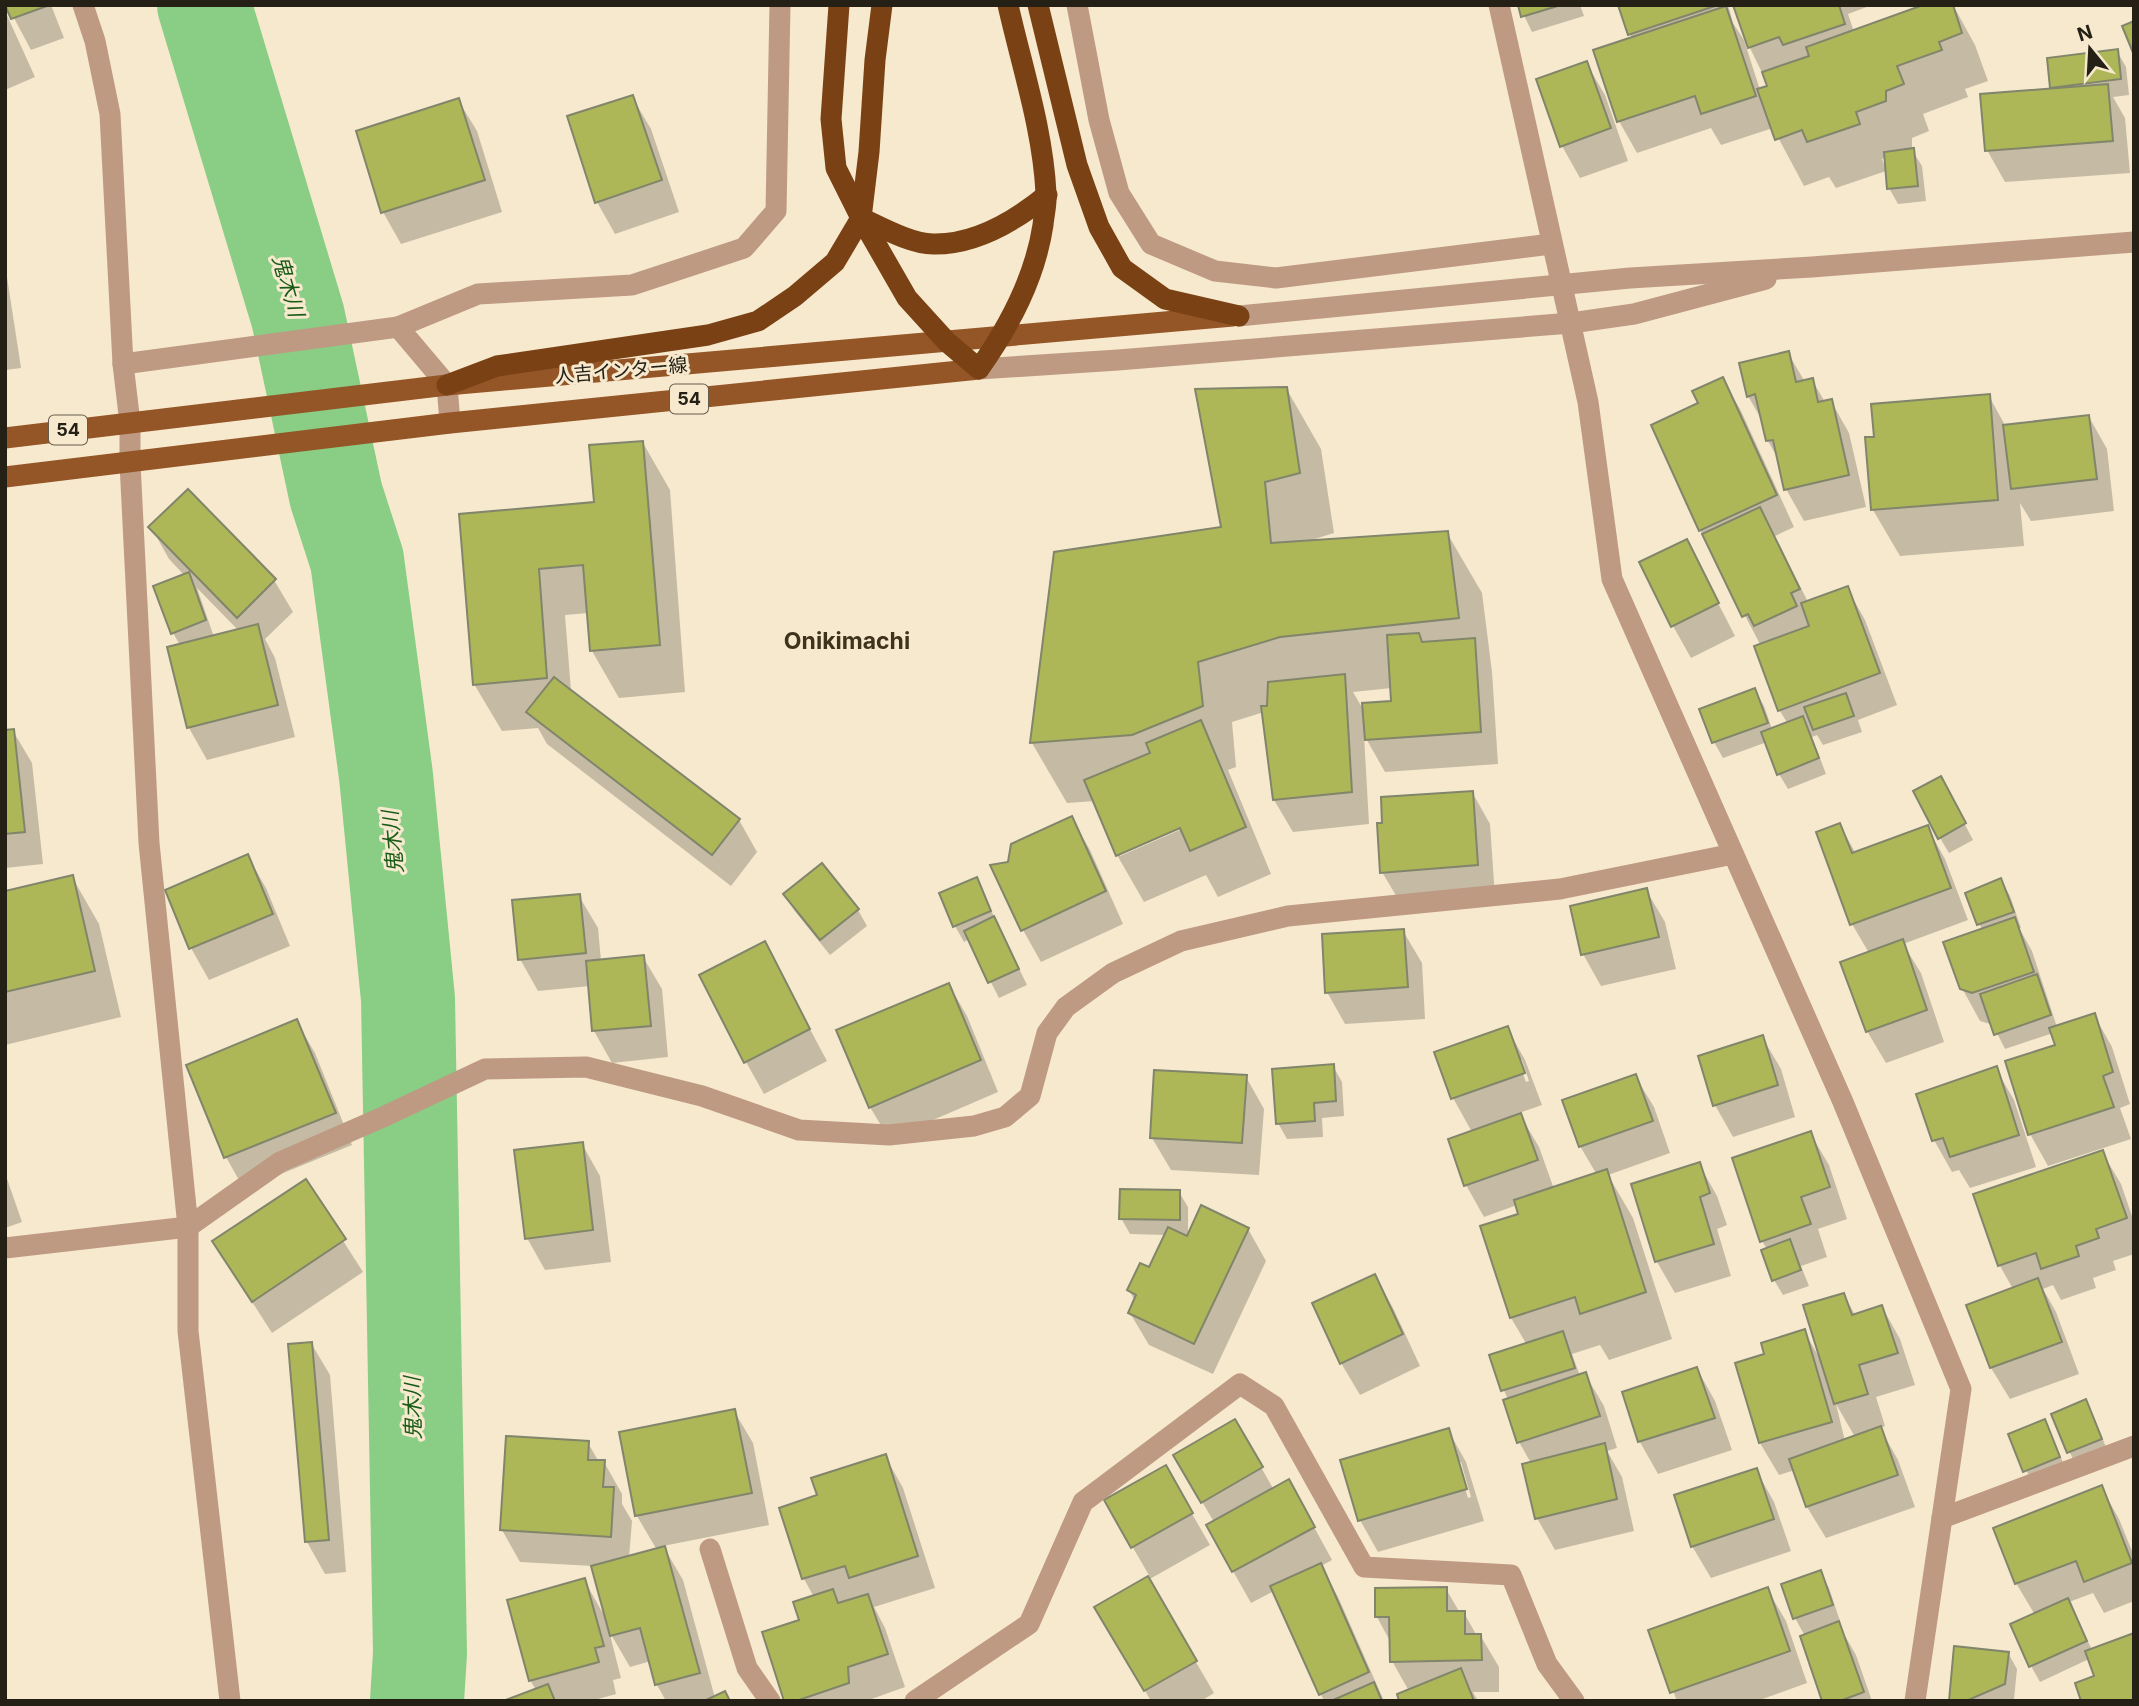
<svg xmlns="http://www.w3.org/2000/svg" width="2139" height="1706" viewBox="0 0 2139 1706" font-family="Inter,'Noto Sans JP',sans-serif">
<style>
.shadow{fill:#0003;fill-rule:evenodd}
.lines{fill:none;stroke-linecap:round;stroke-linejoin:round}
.river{stroke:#8acd85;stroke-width:94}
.building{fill:#aeb757;stroke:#81856b;stroke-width:2}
.minor{stroke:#be9a83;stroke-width:21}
.major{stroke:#945527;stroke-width:21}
.highway{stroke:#7a4214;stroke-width:21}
.labels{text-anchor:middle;stroke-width:6;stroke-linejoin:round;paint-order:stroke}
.shield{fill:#f7e9ce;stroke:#645c4d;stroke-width:2}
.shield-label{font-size:18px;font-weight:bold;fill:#252016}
.street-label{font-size:19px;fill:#252016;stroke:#f7e9ce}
.water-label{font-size:21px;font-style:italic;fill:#185b17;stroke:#f7e9ce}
.quarter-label{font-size:23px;font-weight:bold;fill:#3e331d;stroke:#f7e9ce}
</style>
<rect width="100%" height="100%" fill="#f7e9ce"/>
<!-- shadow -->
<g class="shadow">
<polygon points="7,5 51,5 64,38 31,50"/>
<polygon points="1519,5 1580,5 1584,16 1532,32"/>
<polygon points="1620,5 1728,5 1733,23 1744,40 1760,90 1769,87 1750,48 1735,5 1872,5 1848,14 1854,32 1953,5 1975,45 1988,81 1965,89 1968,97 1923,114 1929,131 1912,138 1912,150 1922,166 1926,201 1898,204 1889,188 1886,157 1882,159 1886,171 1836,188 1829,177 1804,186 1773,128 1721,145 1711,128 1637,153 1619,121 1632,39"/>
<polygon points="5,11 35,77 5,90"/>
<polygon points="2117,51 2126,67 2129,95 2113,97 2125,118 2130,173 2005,182 1987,150 2054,90 2052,87"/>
<polygon points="1586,63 1605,95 1628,161 1580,178 1562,146"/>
<polygon points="632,97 651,129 679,212 615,234 597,202"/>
<polygon points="458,100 477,131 502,212 401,244 383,212"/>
<polygon points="5,264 21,368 5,370"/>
<polygon points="1788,353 1805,382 1812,380 1825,402 1831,401 1849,433 1866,507 1804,521 1786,489 1780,462 1768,441 1763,422 1748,396"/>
<polygon points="1723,379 1741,411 1794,527 1775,536 1808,602 1847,588 1865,620 1897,705 1858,720 1862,732 1823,745 1817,735 1812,737 1826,774 1788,789 1779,774 1767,742 1723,758 1714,742 1755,690 1764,706 1772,729 1788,724 1780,711 1757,647 1761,646 1700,530 1701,404"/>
<path d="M1286 388 1321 449 1334 533 1305 542 1447 533 1482 593 1492 672 1498 764 1385 772 1364 735 1369 824 1293 832 1274 800 1264 712 1232 722 1236 767 1228 770 1271 874 1218 897 1206 875 1144 902 1117 855 1095 801 1067 803 1032 743 1223 529ZM1392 688 1393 702 1364 711 1353 692ZM1188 823 1189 826 1120 856V852Z"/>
<polygon points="1989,396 2006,427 2089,417 2107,449 2114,511 2031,521 2020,503 2024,546 1900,556 1873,510 1876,439"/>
<polygon points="643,443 670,490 685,692 619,698 592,651 589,613 565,615 571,691 739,820 757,852 731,886 547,744 538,728 502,731 474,684 461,515 595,503"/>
<path d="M151 527 274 580 293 612 265 639 275 658 295 737 207 760 189 728 169 648 180 645 173 633 185 576 169 559ZM197 588 238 630 214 637Z"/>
<polygon points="1686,541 1735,636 1691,658 1673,626"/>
<polygon points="13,731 32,763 43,864 5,868 5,732"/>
<polygon points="1472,792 1490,824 1495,897 1401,904 1382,872"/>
<polygon points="1949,794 1973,840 1949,853 1940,838"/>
<polygon points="1071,818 1090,850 1123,924 1041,962 1023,930"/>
<polygon points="1840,825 1856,854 1927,827 1945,859 1968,920 1903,944 1921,973 1944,1042 1886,1063 1867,1031 1869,953 1852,924"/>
<polygon points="248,857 266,888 290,946 209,980 191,948 167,891"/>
<polygon points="72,877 99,924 121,1017 5,1045 5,893"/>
<polygon points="976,879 1027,985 999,998 969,939 964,942 955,926"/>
<polygon points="2001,880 2010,896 2021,928 2019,928 2032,951 2057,1027 2094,1015 2112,1047 2130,1104 2120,1108 2131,1139 2048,1166 2030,1134 2057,1046 2053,1033 2005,1049 1993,1025 1980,1021 1962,988 1982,930 1967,894"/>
<polygon points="1646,890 1665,922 1676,969 1601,986 1583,954"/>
<polygon points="785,894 858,910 867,926 830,955 794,910"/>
<polygon points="579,896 598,928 601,961 643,957 662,989 668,1057 612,1063 594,1031 590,986 538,991 520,959"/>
<polygon points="1403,931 1422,963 1425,1019 1345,1024 1327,992"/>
<polygon points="764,943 827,1061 764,1094 746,1062"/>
<polygon points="949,985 967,1016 998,1092 889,1139 870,1107"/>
<polygon points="296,1021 315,1053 352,1145 244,1189 226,1157 188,1066"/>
<path d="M1507 1028 1525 1060 1542 1105 1519 1113 1539 1147 1554 1189 1597 1175 1580 1146 1635 1076 1654 1107 1670 1153 1608 1175 1633 1218 1672 1339 1609 1360 1600 1345 1572 1354 1580 1376 1585 1374 1604 1406 1617 1448 1607 1451 1622 1477 1634 1531 1555 1550 1537 1518 1531 1463 1519 1442 1508 1400 1491 1357 1527 1345 1511 1318 1482 1227 1521 1215 1517 1205 1484 1217 1466 1185 1472 1132 1453 1098ZM1518 1060H1522L1529 1081 1526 1082Z"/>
<polygon points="1762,1037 1781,1069 1795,1117 1733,1137 1715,1105"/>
<polygon points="1333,1066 1342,1082 1344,1116 1322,1118 1323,1137 1287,1139 1278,1123"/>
<polygon points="1996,1069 2014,1100 2036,1167 1970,1188 1959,1170 1952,1172 1934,1140"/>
<polygon points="1246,1077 1264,1109 1259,1175 1171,1170 1152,1138"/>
<polygon points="1810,1133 1829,1165 1847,1219 1818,1229 1827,1257 1801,1266 1809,1286 1783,1295 1774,1280 1767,1249 1762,1241"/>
<polygon points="582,1144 600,1176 611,1262 545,1270 527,1238"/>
<polygon points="2102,1152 2121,1184 2134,1222 2134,1254 2113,1261 2116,1270 2093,1278 2096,1288 2061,1300 2053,1285 2043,1289 2056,1312 2079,1374 2010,1399 1991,1368 1968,1306 2013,1289 2000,1266 1976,1195"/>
<polygon points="1699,1164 1717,1196 1727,1225 1717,1229 1731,1276 1675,1293 1657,1262 1633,1185"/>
<polygon points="5,1173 22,1222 5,1228"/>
<polygon points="305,1181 363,1272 272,1333 214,1242"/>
<polygon points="1179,1192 1188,1207 1188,1237 1248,1229 1266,1261 1213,1374 1149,1345 1130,1313 1135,1301 1129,1290 1150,1270 1167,1235 1130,1234 1121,1218"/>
<polygon points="1375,1276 1393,1308 1420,1366 1360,1395 1341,1363"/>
<path d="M1844 1295 1855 1315 1882 1307 1900 1339 1915 1385 1876 1397 1885 1426 1880 1428 1898 1460 1915 1507 1826 1538 1807 1507 1795 1470 1779 1475 1760 1443 1738 1364 1767 1355 1804 1331 1819 1357ZM1836 1404 1855 1437 1845 1441Z"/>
<polygon points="311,1343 330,1375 346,1572 325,1574 307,1542 290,1345"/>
<polygon points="1697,1369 1715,1401 1732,1450 1658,1474 1640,1442 1624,1393"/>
<polygon points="2085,1401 2094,1417 2109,1455 2077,1468 2053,1415"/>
<polygon points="734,1411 753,1443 769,1525 663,1546 683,1580 715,1698 729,1701 666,1701 657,1685 651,1661 630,1667 609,1631 621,1678 613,1680 616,1694 591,1701 508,1701 536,1690 530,1680 584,1580 605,1617 593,1566 520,1562 502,1530 588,1443 599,1462 604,1462 622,1494 622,1504 632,1521 629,1558 657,1550 637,1516"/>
<polygon points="2044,1421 2068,1473 2034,1487 2010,1434"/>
<polygon points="1235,1422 1274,1490 1307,1514 1332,1560 1321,1566 1338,1597 1384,1701 1324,1701 1274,1591 1251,1603 1233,1571 1214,1522 1175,1456"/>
<path d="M1448 1430 1466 1462 1484 1521 1378 1552 1360 1520ZM1457 1462H1461L1471 1497 1468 1498Z"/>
<polygon points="885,1456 903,1488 935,1588 874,1607 885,1628 905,1687 866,1701 786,1701 801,1621 814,1597 804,1579 781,1509 819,1497"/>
<polygon points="1165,1467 1210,1545 1148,1580 1214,1693 1201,1701 1151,1701 1097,1608 1150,1577 1106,1501"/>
<polygon points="1756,1470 1774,1502 1791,1551 1711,1578 1692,1546"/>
<polygon points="2101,1487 2119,1519 2134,1556 2134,1601 2104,1613 2093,1593 2069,1602 2092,1650 2134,1701 2096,1677 2089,1659 2040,1682 2031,1666 2035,1615 2016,1583"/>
<polygon points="1820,1572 1829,1588 1840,1621 1837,1622 1856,1655 1872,1701 1824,1701 1805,1636 1795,1618"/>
<polygon points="1446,1589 1460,1613 1464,1613 1477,1636 1480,1635 1499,1667 1499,1692 1473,1692 1478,1701 1401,1701 1409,1691 1392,1661 1391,1643 1377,1617"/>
<polygon points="1767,1589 1786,1621 1807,1683 1757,1701 1677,1701 1650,1631"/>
<polygon points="2008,1653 2017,1669 2014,1699 1950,1701"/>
</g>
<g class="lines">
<!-- river -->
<polyline class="river" points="204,5 298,317 336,495 357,560 386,776 408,999 420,1653 417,1701"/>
</g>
<!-- building -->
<g class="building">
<polygon points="5,5 47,5 47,6 11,19"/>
<polygon points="1518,5 1561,5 1521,17"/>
<polygon points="1618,5 1718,5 1628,35"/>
<polygon points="1733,5 1839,5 1845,24 1783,45 1779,37 1748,48"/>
<polygon points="1923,5 1953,5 1962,33 1939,42 1942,50 1897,66 1904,84 1886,91 1886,101 1856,112 1860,124 1807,142 1802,130 1775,140 1757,89 1767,86 1762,72 1809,56 1806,47"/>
<polygon points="1726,6 1756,96 1701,114 1695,96 1617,122 1593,50"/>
<polygon points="2134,21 2134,55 2122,26"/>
<polygon points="2118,49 2121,79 2050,88 2047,58"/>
<polygon points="1587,61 1611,128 1560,147 1536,79"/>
<polygon points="2108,84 2113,141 1985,151 1980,94"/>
<polygon points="633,95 662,180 595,203 567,116"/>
<polygon points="459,98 485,180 381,213 356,131"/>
<polygon points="1914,148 1918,186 1887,189 1884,152"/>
<polygon points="1789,351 1796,382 1813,378 1818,402 1832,399 1849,475 1784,490 1773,440 1766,441 1755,394 1747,397 1739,363"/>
<polygon points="1723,377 1777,495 1699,531 1651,425 1698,403 1692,391"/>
<polygon points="1287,387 1300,473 1265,482 1271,543 1448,531 1459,618 1280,637 1198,662 1203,706 1132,735 1030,743 1054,552 1221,527 1195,389"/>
<polygon points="1990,394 1998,500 1871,510 1865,437 1874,437 1871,404"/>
<polygon points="2089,415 2097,479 2011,489 2003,425"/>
<polygon points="643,441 660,645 590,651 583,565 539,569 547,678 473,685 459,514 594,502 589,445"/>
<polygon points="188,489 276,579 237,618 148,527"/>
<polygon points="1760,507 1800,589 1791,593 1797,606 1754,626 1748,614 1742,617 1702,534"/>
<polygon points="1687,539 1719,603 1671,627 1639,562"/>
<polygon points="189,572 206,620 171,634 153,586"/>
<polygon points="1848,586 1880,673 1778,711 1754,646 1809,626 1801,603"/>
<polygon points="258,624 278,705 187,728 167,647"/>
<polygon points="1419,633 1422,642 1475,638 1481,732 1365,740 1362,703 1391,701 1387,635"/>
<polygon points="1345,674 1352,792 1273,800 1261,706 1267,706 1268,682"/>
<polygon points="554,677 740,819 712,855 526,712"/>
<polygon points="1755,688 1768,723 1712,743 1699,709"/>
<polygon points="1846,693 1854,716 1813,730 1804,707"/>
<polygon points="1803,716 1819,758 1777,775 1761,732"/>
<polygon points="1201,720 1246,827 1190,851 1180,828 1116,856 1084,780 1150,753 1146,743"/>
<polygon points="14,729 25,832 5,834 5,730"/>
<polygon points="1941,776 1966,823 1938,839 1913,791"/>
<polygon points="1473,791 1478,865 1380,873 1377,823 1382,823 1381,797"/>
<polygon points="1072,816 1106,891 1021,931 990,865 1008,862 1011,844"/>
<polygon points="1840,823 1852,853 1928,825 1951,888 1850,925 1816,832"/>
<polygon points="248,854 273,914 189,949 165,890"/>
<polygon points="822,863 859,909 820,940 783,894"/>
<polygon points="73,875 95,971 5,992 5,891"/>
<polygon points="977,877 991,911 953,927 939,893"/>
<polygon points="2001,878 2014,912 1977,925 1965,893"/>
<polygon points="1647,888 1659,937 1581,955 1570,906"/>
<polygon points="580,894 586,953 518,960 512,900"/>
<polygon points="994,916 1019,969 988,983 964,931"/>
<polygon points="2015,917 2034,972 1972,993 1960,989 1943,942"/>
<polygon points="1404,929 1408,987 1325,993 1322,934"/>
<polygon points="1903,939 1927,1010 1866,1032 1840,962"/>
<polygon points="765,941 810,1029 744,1063 699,975"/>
<polygon points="644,955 651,1026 592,1031 586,961"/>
<polygon points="2037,974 2051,1015 1994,1035 1980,994"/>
<polygon points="949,983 981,1060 869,1108 836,1030"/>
<polygon points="2095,1013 2113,1072 2103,1076 2114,1107 2028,1135 2005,1061 2055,1045 2049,1028"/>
<polygon points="297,1019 336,1113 224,1158 186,1065"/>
<polygon points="1508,1026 1525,1073 1451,1099 1434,1052"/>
<polygon points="1763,1035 1778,1085 1713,1106 1698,1056"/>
<polygon points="1334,1064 1336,1101 1314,1103 1315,1121 1276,1124 1272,1069"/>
<polygon points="1997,1066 2019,1135 1950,1157 1943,1138 1932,1141 1916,1094"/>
<polygon points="1154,1070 1247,1075 1242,1143 1150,1138"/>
<polygon points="1636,1074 1653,1121 1579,1147 1562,1100"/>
<polygon points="1521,1113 1538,1160 1464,1186 1448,1139"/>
<polygon points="1811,1131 1830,1187 1801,1197 1811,1224 1760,1242 1732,1158"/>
<polygon points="583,1142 593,1230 525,1239 514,1150"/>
<polygon points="2103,1150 2127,1218 2096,1229 2099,1238 2076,1246 2079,1256 2041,1269 2036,1253 1998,1266 1973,1194"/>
<polygon points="1700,1162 1710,1193 1700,1197 1714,1244 1655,1262 1631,1184"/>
<polygon points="1607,1169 1646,1292 1580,1314 1575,1297 1510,1318 1480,1226 1518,1214 1514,1200"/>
<polygon points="306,1179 346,1239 252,1302 212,1241"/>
<polygon points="1120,1189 1180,1190 1180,1220 1119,1219"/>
<polygon points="1201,1205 1249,1228 1194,1344 1128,1313 1136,1295 1127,1290 1140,1263 1149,1267 1168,1227 1187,1236"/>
<polygon points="1790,1239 1801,1270 1772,1281 1761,1250"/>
<polygon points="1375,1274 1403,1334 1340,1364 1312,1303"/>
<polygon points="2038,1278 2062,1342 1990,1368 1966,1305"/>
<polygon points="1844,1293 1852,1315 1882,1305 1898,1353 1859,1365 1868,1394 1834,1404 1803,1305"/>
<polygon points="1805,1329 1832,1422 1759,1443 1735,1363 1764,1354 1761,1343"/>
<polygon points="1563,1331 1575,1368 1501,1391 1489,1355"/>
<polygon points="312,1342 329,1540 305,1542 288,1344"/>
<polygon points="1697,1367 1715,1418 1638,1442 1622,1392"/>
<polygon points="1586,1372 1600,1416 1517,1443 1503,1400"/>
<polygon points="2086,1399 2102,1439 2067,1453 2051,1414"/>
<polygon points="735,1409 752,1493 635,1516 619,1432"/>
<polygon points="1235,1419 1263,1467 1201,1503 1173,1455"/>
<polygon points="2045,1419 2060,1457 2023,1472 2008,1434"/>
<polygon points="1881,1426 1898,1475 1806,1507 1789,1459"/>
<polygon points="1449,1428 1467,1489 1358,1521 1340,1460"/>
<polygon points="506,1436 589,1441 588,1460 605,1460 603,1487 614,1487 611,1537 500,1530"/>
<polygon points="1605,1443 1617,1499 1535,1519 1522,1464"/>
<polygon points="886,1454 918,1556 849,1578 845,1566 802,1579 779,1508 817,1495 811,1478"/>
<polygon points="1166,1465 1193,1513 1131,1548 1104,1500"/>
<polygon points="1757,1468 1774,1519 1691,1547 1674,1495"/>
<polygon points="1289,1479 1315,1527 1232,1572 1206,1525"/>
<polygon points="2102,1485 2132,1563 2084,1582 2076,1561 2015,1584 1993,1528"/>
<polygon points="665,1546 700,1673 655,1685 640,1628 610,1636 591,1566"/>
<polygon points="1321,1563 1369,1672 1319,1695 1270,1586"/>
<polygon points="1821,1570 1833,1605 1793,1619 1781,1584"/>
<polygon points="1148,1576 1197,1661 1144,1691 1094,1607"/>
<polygon points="585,1578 604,1646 595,1648 599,1662 529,1681 507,1600"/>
<polygon points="1447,1587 1447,1611 1465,1611 1465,1634 1481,1634 1482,1660 1390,1662 1389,1617 1375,1617 1375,1588"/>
<polygon points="1768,1587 1790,1651 1670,1693 1648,1630"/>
<polygon points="833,1589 838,1603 868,1594 888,1654 848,1667 849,1683 796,1701 784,1701 762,1632 799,1620 793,1602"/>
<polygon points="2068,1598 2087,1641 2029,1667 2010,1624"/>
<polygon points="1839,1621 1864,1692 1840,1701 1822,1701 1800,1636"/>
<polygon points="2134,1633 2134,1701 2081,1701 2075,1683 2094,1676 2085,1651"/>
<polygon points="1954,1646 2009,1652 2005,1684 1966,1701 1949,1701"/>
<polygon points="1461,1668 1474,1701 1399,1701 1397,1694"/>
<polygon points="1374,1682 1382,1701 1331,1701"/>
<polygon points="548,1684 555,1701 503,1701"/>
<polygon points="725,1691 730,1701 704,1701"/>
</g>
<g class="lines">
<!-- minor -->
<g class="minor">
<polyline points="83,5 95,41 110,114 123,364 130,423 130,463 149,843 188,1227 188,1331 230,1701"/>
<polyline points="1077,5 1099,120 1119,193 1151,244 1215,271 1276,278 1551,244"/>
<polyline points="1499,5 1588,402 1612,579 1843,1102 1961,1389 1915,1701"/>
<polyline points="1239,316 1630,278 1812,267 2134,242"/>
<polyline points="123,364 398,327"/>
<polyline points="979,369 1118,360 1571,323 1634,314 1766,279"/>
<polyline points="450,423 447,385 398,327 478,294 632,285 744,248 776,211 780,5"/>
<polyline points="5,1248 188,1227 280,1162 383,1117 485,1069 586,1067 702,1096 799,1130 889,1135 974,1126 1005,1117 1030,1096 1047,1033 1066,1007 1113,973 1181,941 1288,916 1560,889 1733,854"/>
<polyline points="1942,1518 2134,1446"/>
<polyline points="710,1549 747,1668 770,1701"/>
<polyline points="915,1701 1029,1624 1083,1502 1240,1384 1274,1406 1364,1567 1511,1575 1547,1664 1574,1701"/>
</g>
<!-- major -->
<g class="major">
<polyline points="5,438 447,385 1233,316"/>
<polyline points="5,477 450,423 979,369"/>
</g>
<!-- highway -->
<g class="highway">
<path d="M839 5 831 119 836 168 861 218 907 298 947 342 979 369C1010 325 1035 278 1043 225 1044 214 1047 203 1046 193 1043 130 1022 67 1008 5"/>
<polyline points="1038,5 1077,165 1099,227 1122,268 1165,299 1239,316"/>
<path d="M861 218C881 227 911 244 933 244 976 245 1015 221 1047 195"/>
<polyline points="447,385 497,366 708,335 758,321 795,296 835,262 861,218 869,152 875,60 882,5"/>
</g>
</g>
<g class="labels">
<!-- shield labels -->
<g class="shield">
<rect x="670" y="384.5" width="38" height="29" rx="5"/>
<rect x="49" y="415.5" width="38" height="29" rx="5"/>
</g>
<g class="shield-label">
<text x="689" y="405">54</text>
<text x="68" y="436">54</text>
</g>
<!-- street labels -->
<g class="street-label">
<text transform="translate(621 370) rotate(-5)" y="7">人吉インター線</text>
</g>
<!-- water labels -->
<g class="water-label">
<text transform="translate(288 286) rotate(74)" y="7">鬼木川</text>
<text transform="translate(393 842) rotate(-95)" y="7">鬼木川</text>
<text transform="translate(413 1408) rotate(-91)" y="7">鬼木川</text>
</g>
<!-- quarter labels -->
<g class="quarter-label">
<text x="847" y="649">Onikimachi</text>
</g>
</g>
<!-- border -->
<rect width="2139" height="1706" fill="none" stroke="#252016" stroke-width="14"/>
<!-- north arrow -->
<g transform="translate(2090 49) rotate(342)" stroke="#f7e9ce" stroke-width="5" paint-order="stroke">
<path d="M0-5L12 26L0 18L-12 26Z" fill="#252016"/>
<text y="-10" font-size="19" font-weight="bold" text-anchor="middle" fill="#252016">N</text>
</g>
</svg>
